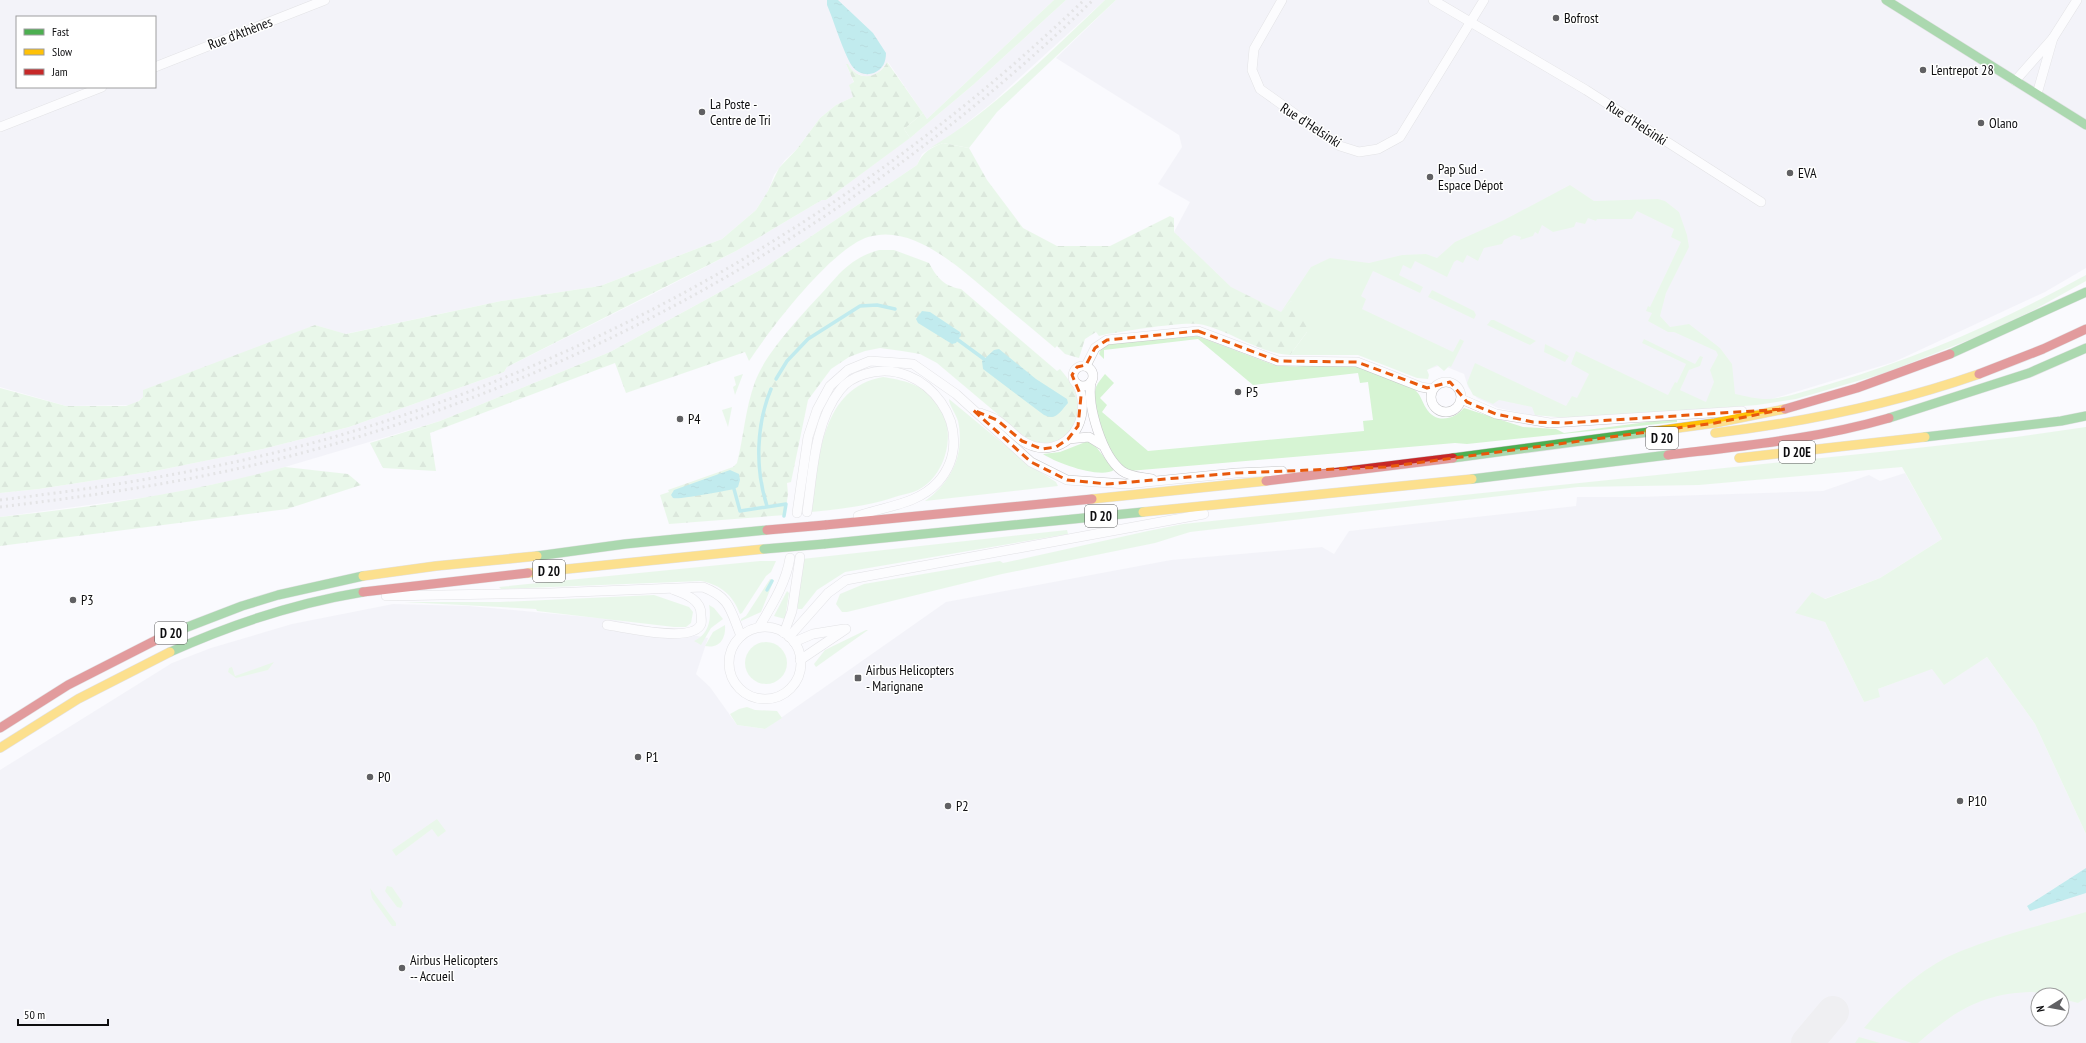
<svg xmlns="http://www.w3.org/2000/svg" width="2086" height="1043" viewBox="0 0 2086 1043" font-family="'PT Sans Narrow',sans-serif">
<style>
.built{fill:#ececf4;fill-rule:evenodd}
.grass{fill:#d6f4d3}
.forest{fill:url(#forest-firs)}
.water{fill:url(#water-ripples)}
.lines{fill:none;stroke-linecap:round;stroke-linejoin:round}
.stream{stroke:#7ddadc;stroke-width:3.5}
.taxiway{stroke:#e2e2e4;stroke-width:32}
.street-casing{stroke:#c7c7c9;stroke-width:10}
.fast-casing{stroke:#c7c7c9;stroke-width:10}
.slow-casing{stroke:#c7c7c9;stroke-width:10}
.jam-casing{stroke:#c7c7c9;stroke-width:10}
.street{stroke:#fefeff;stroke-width:9}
.fast{stroke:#4caf50;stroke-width:9}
.slow{stroke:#ffc107;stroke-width:9}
.jam{stroke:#c62828;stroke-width:9}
.rail{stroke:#c9c9ca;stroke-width:3;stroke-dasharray:2 4;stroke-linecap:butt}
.fast-bridge-casing{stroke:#c7c7c9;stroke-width:10;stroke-linecap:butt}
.jam-bridge-casing{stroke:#c7c7c9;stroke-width:10;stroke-linecap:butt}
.fast-bridge{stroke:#4caf50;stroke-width:9}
.jam-bridge{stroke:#c62828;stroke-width:9}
.marked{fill:none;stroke:#e8590c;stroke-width:3;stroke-dasharray:8 5;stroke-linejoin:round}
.poi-dot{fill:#606063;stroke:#fff;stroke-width:1.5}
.labels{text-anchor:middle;stroke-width:3;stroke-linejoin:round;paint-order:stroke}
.shield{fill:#fff;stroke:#565657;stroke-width:1}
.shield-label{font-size:13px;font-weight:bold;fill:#0d0d0f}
.poi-label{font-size:14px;fill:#0d0d0f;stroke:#fff;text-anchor:start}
.street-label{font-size:14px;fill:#0d0d0f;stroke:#fff}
</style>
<defs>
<pattern id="forest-firs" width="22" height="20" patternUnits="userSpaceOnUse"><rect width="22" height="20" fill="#d6f4d3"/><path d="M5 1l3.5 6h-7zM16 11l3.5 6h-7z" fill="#b6d0b4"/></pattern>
<pattern id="water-ripples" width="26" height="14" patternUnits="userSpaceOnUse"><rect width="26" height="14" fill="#7ddadc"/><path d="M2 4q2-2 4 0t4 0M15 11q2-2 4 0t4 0" fill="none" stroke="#6bbabc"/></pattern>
</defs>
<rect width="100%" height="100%" fill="#fafafe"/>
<!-- built -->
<g class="built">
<path d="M0 0H1054L927 119 888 62 877 74 866 77 855 73 846 64 854 83 853 97 836 105 820 118 797 149 785 160 774 175 768 191 756 210 722 239 600 286 501 301 345 334 315 325 143 397 134 405 66 406 0 387ZM17 17H155V87H17Z"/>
<polygon points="1066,0 1105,0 993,102 953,134 922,154 917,165 764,268 610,352 440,421 285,467 250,477 156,496 0,517 0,493 39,489 155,471 263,449 349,427 504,372 507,367 655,293 736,251 822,200 826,200 917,132 973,85"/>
<polygon points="1116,0 2086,0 2086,268 2045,292 1894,362 1772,399 1648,411 1536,416 1498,408 1477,398 1468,387 1464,374 1442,365 1422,371 1226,295 1174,232 1190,202 1158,184 1182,147 1179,135 1056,58"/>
<path d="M1905 473 1942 539 1880 578 1824 599 1825 622 1864 702 1878 689 1932 668 1944 684 1987 657 2035 724 2086 834V1043H0V770L172 663 211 648 292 624 393 604 469 606 610 619 708 638 696 674 710 687 737 725 765 729 946 602 1171 560 1322 547 1334 554 1349 531 1576 506 1577 497H1637L1823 491 1869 475 1880 481ZM2038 995H2062V1019H2038Z"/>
</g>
<!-- grass -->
<g class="grass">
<polygon points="1054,0 1066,0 973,85 910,138 904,129 923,113 927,119"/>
<path d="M1105 0H1116L997 112 969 148 943 143 930 148C995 109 1050 52 1105 0Z"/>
<path d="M1570 185 1594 201 1658 199 1665 201 1679 212 1687 235 1689 247 1666 293 1660 316 1670 327 1689 324 1720 348 1732 364 1735 394C1750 397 1763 401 1777 398 1796 395 1815 388 1833 383 1921 357 2005 320 2086 275V281L2030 312 1984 334 1885 373 1796 399 1757 405 1585 418H1567L1535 415 1532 407 1499 400 1493 404 1473 395 1467 383 1475 363 1566 406 1572 396 1577 398 1589 374 1571 364 1576 351 1668 395 1675 382 1677 383 1686 364 1642 343 1644 339 1695 364 1700 356 1703 357 1700 366 1689 370 1680 390 1706 402 1714 382 1710 370 1718 355 1716 351 1674 332H1668L1648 321 1652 313 1646 311 1648 306 1650 307 1681 242 1671 237 1674 229 1637 211 1632 219H1597L1596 221 1588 218 1585 224 1576 222 1574 227 1553 232 1542 225 1538 234 1535 232 1533 236 1520 240 1521 237 1514 235 1504 240 1502 244 1484 248 1478 261 1467 255 1463 263 1457 260 1454 262 1447 277 1415 261 1411 269 1403 265 1399 275 1423 287 1420 293 1373 271 1361 296 1366 299 1362 309 1453 352 1460 339 1464 341 1451 367 1449 366 1444 371 1437 365 1427 370 1429 375 1428 379 1417 378 1358 355H1290L1307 332 1291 301 1281 312 1311 267 1330 258 1369 263 1402 255 1426 254 1437 258 1455 242 1504 220Z"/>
<polygon points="1432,290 1474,311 1476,315 1474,319 1428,297"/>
<polygon points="1491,320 1494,320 1536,341 1530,345 1487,325"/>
<path d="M1197 336 1274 365C1300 369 1327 363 1353 366 1370 368 1389 378 1405 385 1408 386 1412 388 1415 390 1421 395 1422 402 1426 408 1435 424 1454 420 1464 408L1523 427 1556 429 1564 433 1677 418V422L1467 444 1455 443 1129 471C1108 458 1089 411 1096 387 1098 382 1102 378 1105 374L1114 383 1100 398 1107 405 1102 412 1148 451 1364 431 1363 421 1373 420 1368 382 1360 383 1358 373 1253 385 1198 339 1104 350V359L1099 354 1102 347 1108 344Z"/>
<polygon points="1545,344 1569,356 1565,362 1544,352"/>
<polygon points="743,374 735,395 733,387 736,385 734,377"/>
<path d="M883 377C902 380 921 384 935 399 958 425 949 474 918 490 912 493 904 494 898 496 869 506 841 509 811 512 819 461 820 388 883 377Z"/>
<path d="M949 399 1029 465 1056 482 1058 486 925 501C952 482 965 453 958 421 956 414 949 405 949 399Z"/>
<polygon points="732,407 728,427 722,410"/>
<polygon points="2086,427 2086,834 2035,724 1987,657 1944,685 1932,669 1878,689 1880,697 1864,702 1825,622 1795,613 1812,592 1825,599 1880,578 1942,539 1902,467 1699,485 1578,487 1190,532 1155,543 1002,574 847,612 842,612 836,604 840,594 864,584 1000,561 1003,563 1148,531 1183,524 1899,450 2016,437"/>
<path d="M1088 441 1097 448 1114 470C1100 479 1056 463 1043 454L1060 452Z"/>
<polygon points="1067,530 1068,534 845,572 817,590 802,609 798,609 797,606 802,559"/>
<path d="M760 561H776L771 572 766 576 742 613 740 614C733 595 721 585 701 581L501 589 499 587Z"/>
<polygon points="770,579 774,580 761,612 741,621 741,619 746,616"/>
<polygon points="787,591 789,593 785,619 774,616"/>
<polygon points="654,595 689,607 693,612 691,623 686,627 674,627 537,611 536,609 404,602 500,602"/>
<path d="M709 605 714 608 723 619 711 628 701 645 694 641C708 635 712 620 709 605Z"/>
<path d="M725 625C726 638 720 649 705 646L713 632Z"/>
<polygon points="866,630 868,630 816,667 814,664 825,650"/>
<circle cx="766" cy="663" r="21"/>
<polygon points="274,662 268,670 236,678 228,672 229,668 232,667 235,676"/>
<polygon points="747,707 755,710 777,711 782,718 765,729 737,725 730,714 739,709"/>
<polygon points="437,819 446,831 438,837 432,829 396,856 392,850"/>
<polygon points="387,886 392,887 403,903 401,908 397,907 385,891"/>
<polygon points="370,888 396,923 396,926 392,926 372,898"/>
<path d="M2086 912V998L2078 1003 2062 999V995C2057 995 2052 995 2047 995 2042 995 2037 992 2032 992 1982 993 1953 1012 1918 1043H1912L1864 1028C1890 997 1923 966 1961 951 2001 935 2045 924 2086 912Z"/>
<polygon points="1859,1037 1880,1043 1855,1043"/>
</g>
<!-- forest -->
<g class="forest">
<path d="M887 62 923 113 904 129 910 138 826 200H822L736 251 507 367 504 372 349 427 263 449 155 471 39 489 0 493V388L66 406H126L139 401 143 397V390L315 325 346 334 501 301 600 286 722 239 756 210 768 191 779 168 797 149 820 118 836 105 853 97 849 85 854 82 846 64H848C857 82 879 79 887 62Z"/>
<path d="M943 143 969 148 987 180 1023 228 1057 246H1110L1170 216 1174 218V232L1231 287 1281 312 1291 301 1310 319 1307 332 1290 355C1259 353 1234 333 1204 325 1188 320 1127 331 1107 334L1099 336 1096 332 1085 339 1079 358 1065 354 1057 346 1055 348C1034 330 1013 313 992 295 960 269 914 223 868 237 831 249 771 328 749 361L745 352 626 393 615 363 430 433 436 471 383 468 370 443 440 421 610 352 764 268 917 165C923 152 930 148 943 143Z"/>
<path d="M879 250H894L929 263C937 278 944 286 961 289L1057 371 1060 369C1067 377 1075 388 1077 399 1084 432 1055 453 1026 438L937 363 920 354 902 351 880 348 865 351 849 357 831 369 808 400 791 482 787 483 788 494 785 515 669 524 660 495 669 492 668 490 733 467 737 463C744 436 745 409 755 382 767 348 814 303 839 274 851 262 862 255 879 250Z"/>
<path d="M285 467 348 474 361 485 287 509 0 546V517C96 507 192 492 285 467Z"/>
</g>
<!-- water -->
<g class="water">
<path d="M827 0H838L873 33 886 53C886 62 883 69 874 73 866 76 857 73 852 66 843 52 834 21 827 5Z"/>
<polygon points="922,311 930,312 960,332 961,335 956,343 952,344 918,323 916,319"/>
<path d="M999 349 1036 379 1067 399 1068 403C1060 412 1056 421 1044 415L983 369 982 361 994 350Z"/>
<path d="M730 470 739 474 740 480 738 487 734 489C724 491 679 500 673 498L671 495 674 490Z"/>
<polygon points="2086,868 2086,893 2030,911 2027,906"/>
</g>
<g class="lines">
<!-- stream -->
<g class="stream">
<polyline points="954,337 984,359"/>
<polyline points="776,379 787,361 808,339 860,306 877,305 895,309"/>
<polyline points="734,489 740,511 786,504 784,516"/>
<path d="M767 506C755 469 756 425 771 389"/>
<polyline points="767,590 772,581"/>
</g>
<!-- taxiway -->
<polyline class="taxiway" points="1807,1043 1833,1012"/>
<defs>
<g id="street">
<polyline points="1282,0 1254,49 1252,70 1260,89 1340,146 1359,152 1378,149 1400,137 1484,0"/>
<polyline points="1433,0 1586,90 1761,202"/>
<polyline points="2053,38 2077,0"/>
<polyline points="155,67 325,0"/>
<polyline points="2015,81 2053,38 2037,94"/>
<polyline points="0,127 102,87"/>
<circle cx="1083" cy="376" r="10"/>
<polyline points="1086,366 1095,348 1107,340 1198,331 1278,361 1357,362 1421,387 1433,389"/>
<circle cx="1446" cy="397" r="15"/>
<path d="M1091 382C1087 406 1102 456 1122 471 1130 477 1142 477 1152 479"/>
<polyline points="1461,399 1496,414 1550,423 1742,411"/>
<path d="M980 413C985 415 992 417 997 420 1006 426 1013 434 1021 440 1041 454 1067 449 1078 426 1084 413 1084 397 1077 384"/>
<polyline points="1068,439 1089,437 1102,445"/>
<path d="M807 512C813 472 814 423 840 390 846 382 855 377 865 374 926 355 982 432 938 482 917 505 885 506 858 516"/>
<polyline points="797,513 808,437 817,410 830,386 848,370 870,361 913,364 956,394 1031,462 1067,480 1126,484 1236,473 1282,471"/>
<path d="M386 596 550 593 703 587C731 598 730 610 741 636"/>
<path d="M607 625C624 627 693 644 701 624 702 622 701 617 701 615 702 600 685 594 674 590"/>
<path d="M759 627C772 605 786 583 790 558"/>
<circle cx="765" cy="663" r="36"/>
<polyline points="784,633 792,611 800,557"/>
<polyline points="789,637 828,593 846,580 1204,514"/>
<polyline points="794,642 813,634 844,629"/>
<polyline points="800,660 846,629"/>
</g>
<g id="fast">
<polyline points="1886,0 2086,125"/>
<polyline points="1950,354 2086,292"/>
<polyline points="1889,418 2029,373 2086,348"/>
<polyline points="1925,437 2061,421 2086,416"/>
<polyline points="1453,458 1649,432"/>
<polyline points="1472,479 1668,455"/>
<polyline points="824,544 1143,512"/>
<polyline points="537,556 625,544 767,530"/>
<polyline points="164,636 242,606 278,595 363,576"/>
<path d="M170 652C232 624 296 603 363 592"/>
</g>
<g id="slow">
<polyline points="1649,432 1715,423 1785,409"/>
<path d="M1715 433C1805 422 1893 404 1979 374"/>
<polyline points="1739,458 1925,437"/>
<polyline points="1092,499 1266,481"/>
<polyline points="1143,512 1472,479"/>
<polyline points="528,573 764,549"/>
<polyline points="363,576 436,566 537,556"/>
<polyline points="0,748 78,699 170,652"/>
</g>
<g id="jam">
<polyline points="1979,374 2043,349 2086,329"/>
<polyline points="1785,409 1857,388 1950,354"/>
<path d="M1668 455C1742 446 1817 439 1889 418"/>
<polyline points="1266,481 1453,458"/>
<polyline points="825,525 1092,499"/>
<polyline points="363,592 528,573"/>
<polyline points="0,728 68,685 164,636"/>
</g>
</defs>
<!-- street casing -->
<use href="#street" class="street-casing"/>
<!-- fast casing -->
<use href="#fast" class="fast-casing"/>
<!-- slow casing -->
<use href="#slow" class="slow-casing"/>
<!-- jam casing -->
<use href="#jam" class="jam-casing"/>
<!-- street -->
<use href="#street" class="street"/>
<!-- fast -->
<use href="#fast" class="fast"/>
<!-- slow -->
<use href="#slow" class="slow"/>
<!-- jam -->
<use href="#jam" class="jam"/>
<!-- rail -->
<g class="rail">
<path d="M0 500C119 486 239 466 354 431 627 348 878 198 1084 0"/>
<path d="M0 507C100 495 200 480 298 454 596 375 872 215 1093 0"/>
</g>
<defs>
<polyline id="fast-bridge" points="764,549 824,544"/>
<polyline id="jam-bridge" points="767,530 825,525"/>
</defs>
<!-- fast-bridge casing -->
<use href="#fast-bridge" class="fast-bridge-casing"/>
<!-- jam-bridge casing -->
<use href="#jam-bridge" class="jam-bridge-casing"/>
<!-- fast-bridge -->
<use href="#fast-bridge" class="fast-bridge"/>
<!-- jam-bridge -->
<use href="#jam-bridge" class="jam-bridge"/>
</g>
<!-- marked area -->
<path d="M0 0H2086V1043H0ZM1198 331 1278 361 1357 362 1427 388 1450 382 1467 402 1496 414 1533 422 1565 423 1785 409 1715 423 1386 467 1236 473 1107 484 1067 480 1031 462 973 410 997 420 1022 441 1042 449 1056 447 1068 439 1078 426 1081 396 1072 375 1077 367 1086 365 1095 348 1107 340Z" fill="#fafafe" fill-opacity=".55" fill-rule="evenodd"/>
<path class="marked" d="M1198 331 1278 361 1357 362 1427 388 1450 382 1467 402 1496 414 1533 422 1565 423 1785 409 1715 423 1386 467 1236 473 1107 484 1067 480 1031 462 973 410 997 420 1022 441 1042 449 1056 447 1068 439 1078 426 1081 396 1072 375 1077 367 1086 365 1095 348 1107 340Z"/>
<!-- markers -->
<g class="poi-dot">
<circle cx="1556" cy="18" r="4"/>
<circle cx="1923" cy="70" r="4"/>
<circle cx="702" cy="112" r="4"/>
<circle cx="1981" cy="123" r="4"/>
<circle cx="1790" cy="173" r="4"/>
<circle cx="1430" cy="177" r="4"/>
<circle cx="1238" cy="392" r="4"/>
<circle cx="680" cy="419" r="4"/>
<circle cx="73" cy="600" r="4"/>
<rect x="854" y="674" width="8" height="8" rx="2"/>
<circle cx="638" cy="757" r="4"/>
<circle cx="370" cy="777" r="4"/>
<circle cx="1960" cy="801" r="4"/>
<circle cx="948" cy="806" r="4"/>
<circle cx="402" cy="968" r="4"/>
</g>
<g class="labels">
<!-- shield labels -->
<g class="shield">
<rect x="1646" y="427" width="32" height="22" rx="3"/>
<rect x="1779" y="441" width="36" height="22" rx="3"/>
<rect x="1085" y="505" width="32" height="22" rx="3"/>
<rect x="533" y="560" width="32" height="22" rx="3"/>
<rect x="155" y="622" width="32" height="22" rx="3"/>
</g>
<g class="shield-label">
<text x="1662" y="443">D 20</text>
<text x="1797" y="457">D 20E</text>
<text x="1101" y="521">D 20</text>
<text x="549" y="576">D 20</text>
<text x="171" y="638">D 20</text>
</g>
<!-- poi labels -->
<g class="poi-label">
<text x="1564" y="23">Bofrost</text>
<text x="1931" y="75">L'entrepot 28</text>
<text x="710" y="109">La Poste -<tspan x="710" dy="16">Centre de Tri</tspan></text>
<text x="1989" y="128">Olano</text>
<text x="1438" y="174">Pap Sud -<tspan x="1438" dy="16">Espace Dépot</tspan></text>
<text x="1798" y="178">EVA</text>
<text x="1246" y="397">P5</text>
<text x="688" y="424">P4</text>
<text x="81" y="605">P3</text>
<text x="866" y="675">Airbus Helicopters<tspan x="866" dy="16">- Marignane</tspan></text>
<text x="646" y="762">P1</text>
<text x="378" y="782">P0</text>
<text x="1968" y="806">P10</text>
<text x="956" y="811">P2</text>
<text x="410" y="965">Airbus Helicopters<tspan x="410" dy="16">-- Accueil</tspan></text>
</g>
<!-- street labels -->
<g class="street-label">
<text transform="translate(240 33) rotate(-21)" y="5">Rue d'Athènes</text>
<text transform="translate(1637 123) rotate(33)" y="5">Rue d'Helsinki</text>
<text transform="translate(1311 125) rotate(33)" y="5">Rue d'Helsinki</text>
</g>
</g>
<!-- legend -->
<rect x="16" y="16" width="140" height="72" fill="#ffffff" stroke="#9e9e9f"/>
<rect x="24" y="29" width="20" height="6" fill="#4caf50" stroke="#9e9e9f"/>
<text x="52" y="36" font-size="12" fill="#0d0d0f">Fast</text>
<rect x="24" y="49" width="20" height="6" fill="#ffc107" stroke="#9e9e9f"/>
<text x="52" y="56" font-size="12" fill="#0d0d0f">Slow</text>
<rect x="24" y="69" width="20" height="6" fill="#c62828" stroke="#9e9e9f"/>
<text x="52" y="76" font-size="12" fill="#0d0d0f">Jam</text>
<!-- north arrow -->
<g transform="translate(2050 1007) rotate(259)"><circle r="19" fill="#ffffff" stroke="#9e9e9f"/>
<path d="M0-3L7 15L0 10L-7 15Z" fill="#606063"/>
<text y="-6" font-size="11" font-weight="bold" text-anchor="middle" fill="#0d0d0f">N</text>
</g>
<!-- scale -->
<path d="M18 1019v6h90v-6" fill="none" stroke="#0d0d0f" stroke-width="2"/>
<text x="24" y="1019" font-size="12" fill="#0d0d0f" stroke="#ffffff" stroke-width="3" paint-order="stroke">50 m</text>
</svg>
